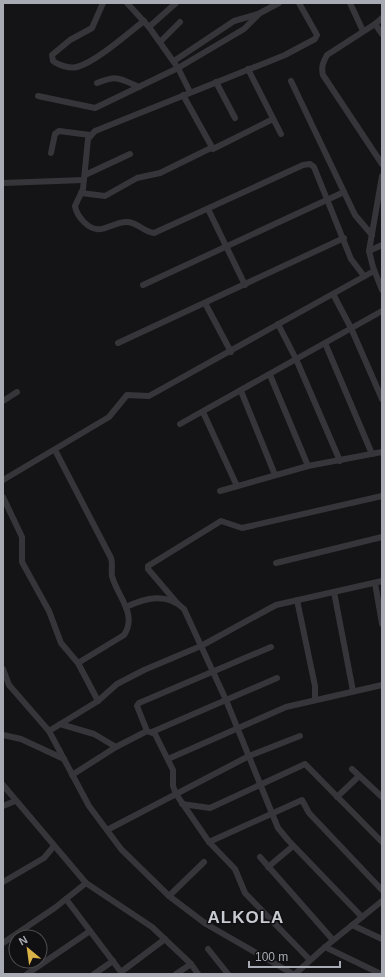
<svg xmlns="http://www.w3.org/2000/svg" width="385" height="977" viewBox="0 0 385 977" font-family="Helvetica,sans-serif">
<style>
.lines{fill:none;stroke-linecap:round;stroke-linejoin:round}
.street{stroke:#36363a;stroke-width:6}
.labels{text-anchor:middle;stroke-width:3;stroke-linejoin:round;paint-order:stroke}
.district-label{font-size:17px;font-weight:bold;letter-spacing:1px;fill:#c8cad1;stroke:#100f11}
</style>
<rect width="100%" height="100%" fill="#141416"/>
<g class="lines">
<!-- street -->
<g class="street">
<path d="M103 3 92 28 70 40 52 55 53 61C58 65 70 69 77 67 96 62 127 34 144 21"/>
<path d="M299 3 317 35 315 39 285 55 95 131 88 139 83 189 75 206C76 212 79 217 84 222 101 239 110 221 128 222 138 223 144 232 154 233L303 165 310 164 314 167 351 259 364 276"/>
<polyline points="350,3 363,31"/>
<polyline points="382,18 375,24 382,34"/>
<path d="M375 24 327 55C323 62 321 67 323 75L382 164"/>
<polyline points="149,27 176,3"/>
<polyline points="160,42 180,22"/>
<polyline points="174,61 234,21 258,14"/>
<polyline points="248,69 281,134"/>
<polyline points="291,81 355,215 372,235"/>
<polyline points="216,82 235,118"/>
<path d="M97 83C118 75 119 78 139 87"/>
<polyline points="190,92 178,68 244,29 260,13 279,3"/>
<polyline points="183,95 213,149 273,119"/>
<polyline points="38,96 95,108 178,68 149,27 127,3"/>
<polyline points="51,153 55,134 59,131 90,135"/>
<polyline points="85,175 130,154"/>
<polyline points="382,176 369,251 373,267 382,290"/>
<polyline points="3,183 84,180"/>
<polyline points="81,193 105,196 137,178 160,173 211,148"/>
<polyline points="208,209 245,285"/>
<polyline points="369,251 382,245"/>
<polyline points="143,285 344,192"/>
<polyline points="333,294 351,328 382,399"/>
<polyline points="205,303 231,352"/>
<polyline points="278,324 296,359 340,461"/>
<polyline points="118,343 344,238"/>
<polyline points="325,343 372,454"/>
<polyline points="270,375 308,466"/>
<polyline points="241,391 275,475"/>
<polyline points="3,401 17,392"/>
<polyline points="203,412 237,486"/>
<polyline points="180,424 382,311"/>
<path d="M55 450 111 558C113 564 111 570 112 576 117 596 138 614 124 635L78 663"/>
<polyline points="3,480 109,417 127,395 149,396 374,271"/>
<polyline points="220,491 308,466 382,452"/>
<polyline points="3,497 22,537 22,562 49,611 61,643 78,663 98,701"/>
<polyline points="276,563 382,537"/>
<polyline points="375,583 382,624"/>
<polyline points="334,592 353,691"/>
<polyline points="297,600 315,686 315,699"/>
<polyline points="177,603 148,569 148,566 221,521 242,528 382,496"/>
<path d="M126 607C145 598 167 592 184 609L226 700 278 828 288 840 362 917"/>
<polyline points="3,669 9,685 49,731 89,806 121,849 169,896 206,924 293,974"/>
<polyline points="60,724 94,734 116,747 147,731 155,734 173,770 173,786 176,794 209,842 235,869 245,893 310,960"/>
<polyline points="49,731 98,701 117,684 144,670 201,646 276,605 382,581"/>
<polyline points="147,731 137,706 139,703 271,647"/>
<polyline points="152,732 277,678"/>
<polyline points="3,735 21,739 64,759"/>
<polyline points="168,759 286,707 382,685"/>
<polyline points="352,769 382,797"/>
<polyline points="72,775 116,747"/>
<polyline points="3,785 86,883 152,927 191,964 198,974"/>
<polyline points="337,797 359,776"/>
<polyline points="182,804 210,808 305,764 382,842"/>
<polyline points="3,806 15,801"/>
<polyline points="107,830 249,756 300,736"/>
<polyline points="209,842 302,800 309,813 382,890"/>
<polyline points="260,857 333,940"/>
<polyline points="268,867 293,846"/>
<polyline points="3,882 44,858 54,846"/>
<polyline points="169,896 204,862"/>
<polyline points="66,899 121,972 165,939"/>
<polyline points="352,925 382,939"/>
<polyline points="3,943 56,907 86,883"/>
<polyline points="325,947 381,974"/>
<polyline points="208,949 228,974"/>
<polyline points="27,974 90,931"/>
<polyline points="94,974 113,961"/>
<polyline points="176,974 191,964"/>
<polyline points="295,974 325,947 382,901"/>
</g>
</g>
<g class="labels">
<!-- district labels -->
<g class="district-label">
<text x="246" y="923">ALKOLA</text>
</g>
</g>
<!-- border -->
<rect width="385" height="977" fill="none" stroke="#a8abb4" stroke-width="8"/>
<!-- north arrow -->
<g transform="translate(28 949) rotate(331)"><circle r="19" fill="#100f11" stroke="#4d4d52"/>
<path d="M0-3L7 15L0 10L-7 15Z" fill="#dab348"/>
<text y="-6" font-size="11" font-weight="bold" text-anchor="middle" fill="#a8abb4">N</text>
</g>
<!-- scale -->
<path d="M249 961v6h91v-6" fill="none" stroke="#a8abb4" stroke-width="2"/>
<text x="255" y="961" font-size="12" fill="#a8abb4" stroke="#100f11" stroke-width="3" paint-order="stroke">100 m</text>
</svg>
